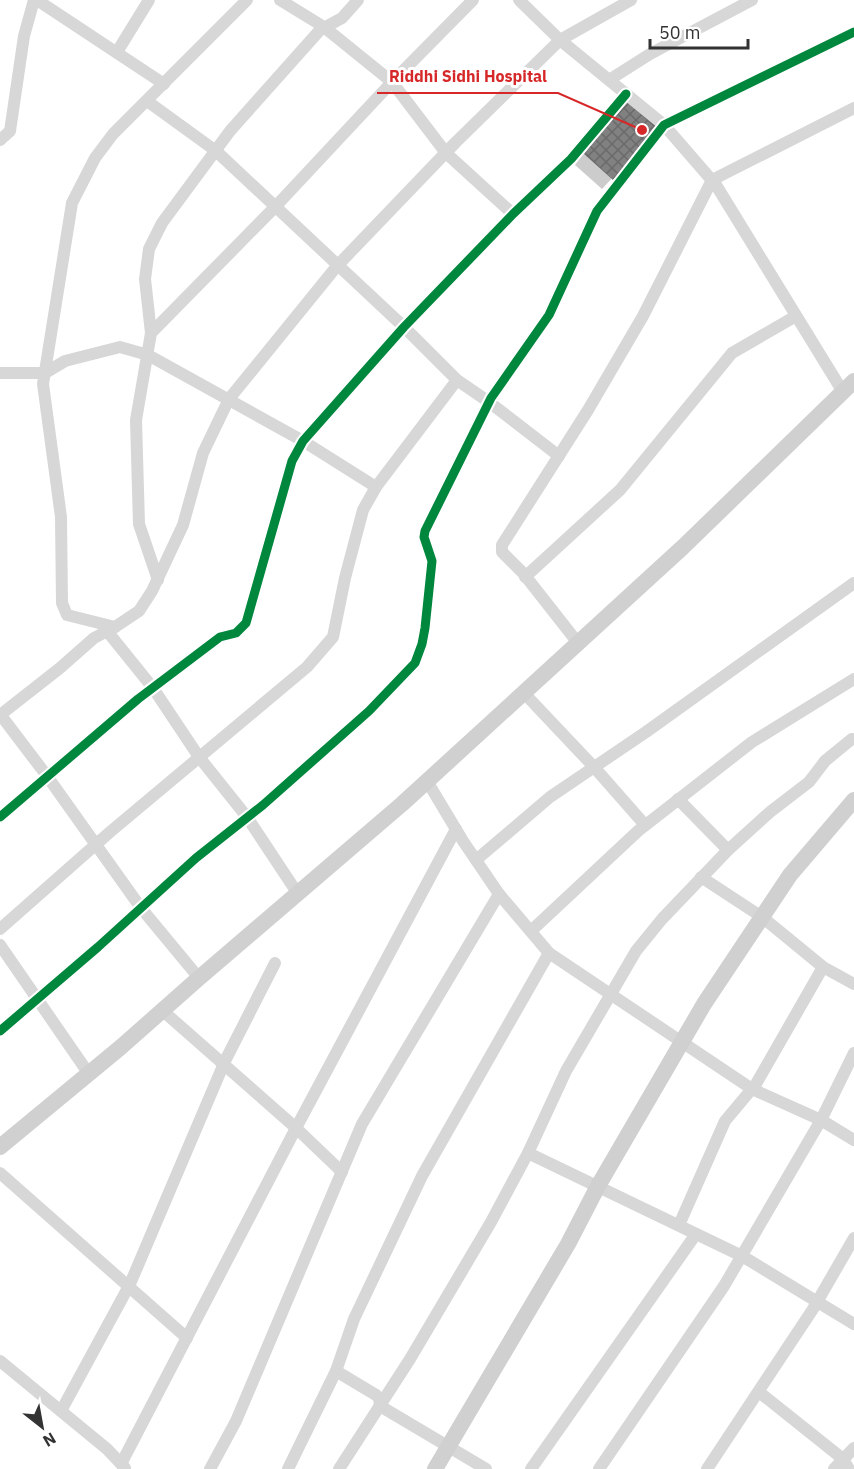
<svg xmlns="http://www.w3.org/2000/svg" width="854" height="1469" viewBox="0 0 854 1469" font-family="'IBM Plex Sans',sans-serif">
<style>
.shadow{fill:#0003}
.building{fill:url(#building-cross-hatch)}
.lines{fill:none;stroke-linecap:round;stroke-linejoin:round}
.street{stroke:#d7d7d7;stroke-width:12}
.secondary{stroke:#d0d0d0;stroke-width:16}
.cycleway-casing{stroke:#fff;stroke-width:13}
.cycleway{stroke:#00873e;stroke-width:9}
.leader{fill:none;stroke:#d62828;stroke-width:2}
.callout-dot{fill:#d62828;stroke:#fff;stroke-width:2}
.callout-label{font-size:16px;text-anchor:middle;font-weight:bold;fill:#d62828;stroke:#fff;stroke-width:6;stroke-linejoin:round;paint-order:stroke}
</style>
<defs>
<pattern id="building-cross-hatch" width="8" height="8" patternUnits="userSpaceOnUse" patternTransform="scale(1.5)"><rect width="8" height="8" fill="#818181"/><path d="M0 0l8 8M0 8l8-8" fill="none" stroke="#6a6a6a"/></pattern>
</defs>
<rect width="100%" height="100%" fill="#fff"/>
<!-- shadow -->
<polygon class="shadow" points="616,106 662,125 602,189 575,165"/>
<!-- building -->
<polygon class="building" points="626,94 664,125 613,180 584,154"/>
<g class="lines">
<!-- street -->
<g class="street">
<polyline points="37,0 164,84"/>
<polyline points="280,0 324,27 392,82 446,153 513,214"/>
<polyline points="519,0 560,40 664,125 716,185 843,392"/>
<polyline points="117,52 149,0"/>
<polyline points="609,80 650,54 752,0"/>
<polyline points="147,101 216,151 404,327 457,380 489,402 559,456"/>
<polyline points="0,140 10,131 24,36 34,0"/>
<polyline points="151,333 145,279 149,249 162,223 230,131 320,30 342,18 358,0"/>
<polyline points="0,373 45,373 65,361 120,347 148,355 303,441 376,487"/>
<polyline points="525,577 620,490 732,353 796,316"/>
<polyline points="158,580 139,524 136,420 151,333 276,206 392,82 473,0"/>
<polyline points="115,627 67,615 62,603 61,517 43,384 72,203 95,158 113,134 247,0"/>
<polyline points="107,631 153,688 199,757 247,817 298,894"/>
<polyline points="578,643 523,573 502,552 502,545 588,410 643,316 712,180 854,108"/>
<polyline points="524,693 594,767 645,825"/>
<polyline points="0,714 47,776 141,908 199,978"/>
<polyline points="0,715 60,668 94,638 115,627 139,611 152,591 183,525 203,453 229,399 337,266 455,143 560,40 631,0"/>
<polyline points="427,781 463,841 499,894 549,953 752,1089 821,1120 854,1140"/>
<polyline points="678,799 728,850"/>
<polyline points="0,817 138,699 220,637 236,633 246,623 292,461 303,441 404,327 513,214 571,159 626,94"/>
<polyline points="476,860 550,797 646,732 854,583"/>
<polyline points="701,877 762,917 823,967 854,984"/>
<polyline points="0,929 110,832 307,667 333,637 345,578 363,510 376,487 457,380"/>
<polyline points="531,931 638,831 752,742 854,679"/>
<polyline points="0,945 89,1074"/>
<polyline points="163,1011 296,1128 342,1172"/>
<polyline points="0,1031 98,947 196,858 263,805 369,711 415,663 422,644 425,628 432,561 424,537 425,531 491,398 549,315 597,211 664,125 854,32"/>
<polyline points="528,1153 742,1256 854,1324"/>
<polyline points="0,1173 187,1338"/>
<polyline points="679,1225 725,1121 756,1084 823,967"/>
<polyline points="0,1361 107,1449 125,1468"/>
<polyline points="336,1371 376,1395 379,1398 380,1406 486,1469"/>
<polyline points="759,1392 843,1459 849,1469"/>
<polyline points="61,1411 130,1284 225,1061 275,963"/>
<polyline points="121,1464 296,1128 456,829"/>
<polyline points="210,1469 236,1421 362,1124 499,894"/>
<polyline points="288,1469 336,1371 354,1319 422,1176 549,953"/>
<polyline points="339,1469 410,1359 491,1222 528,1153 566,1071 636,951 662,919 728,850 770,812 809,782 825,761 852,739"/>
<polyline points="531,1469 696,1234"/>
<polyline points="599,1469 724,1286 821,1120 854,1053"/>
<polyline points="707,1469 813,1309 854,1238"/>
<polyline points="834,1469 854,1448"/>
</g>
<!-- secondary -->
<g class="secondary">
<polyline points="0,1147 121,1047 199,978 402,804 683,547 854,381"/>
<polyline points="435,1469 568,1244 598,1186 704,1004 790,875 854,800"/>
</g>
<defs>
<g id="cycleway">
<polyline points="0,817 138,699 220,637 236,633 246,623 292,461 303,441 404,327 513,214 571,159 626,94"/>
<polyline points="0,1031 98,947 196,858 263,805 369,711 415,663 422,644 425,628 432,561 424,537 425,531 491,398 549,315 597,211 664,125 854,32"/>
</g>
</defs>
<!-- cycleway casing -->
<use href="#cycleway" class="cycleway-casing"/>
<!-- cycleway -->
<use href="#cycleway" class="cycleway"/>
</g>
<!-- callouts -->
<path class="leader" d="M642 130L558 93H377"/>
<circle class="callout-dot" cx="642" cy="130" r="6"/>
<g class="callout-label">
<text x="468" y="82">Riddhi Sidhi Hospital</text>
</g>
<!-- north arrow -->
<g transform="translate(42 1427) rotate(149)" stroke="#ffffff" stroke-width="4.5" paint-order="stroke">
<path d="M0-4.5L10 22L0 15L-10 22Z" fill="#333333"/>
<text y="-9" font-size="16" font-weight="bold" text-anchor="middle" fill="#333333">N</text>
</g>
<!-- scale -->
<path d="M650 39v9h98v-9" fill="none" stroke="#333333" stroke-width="3"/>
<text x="659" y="39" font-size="18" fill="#333333" stroke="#ffffff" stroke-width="4.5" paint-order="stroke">50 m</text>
</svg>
